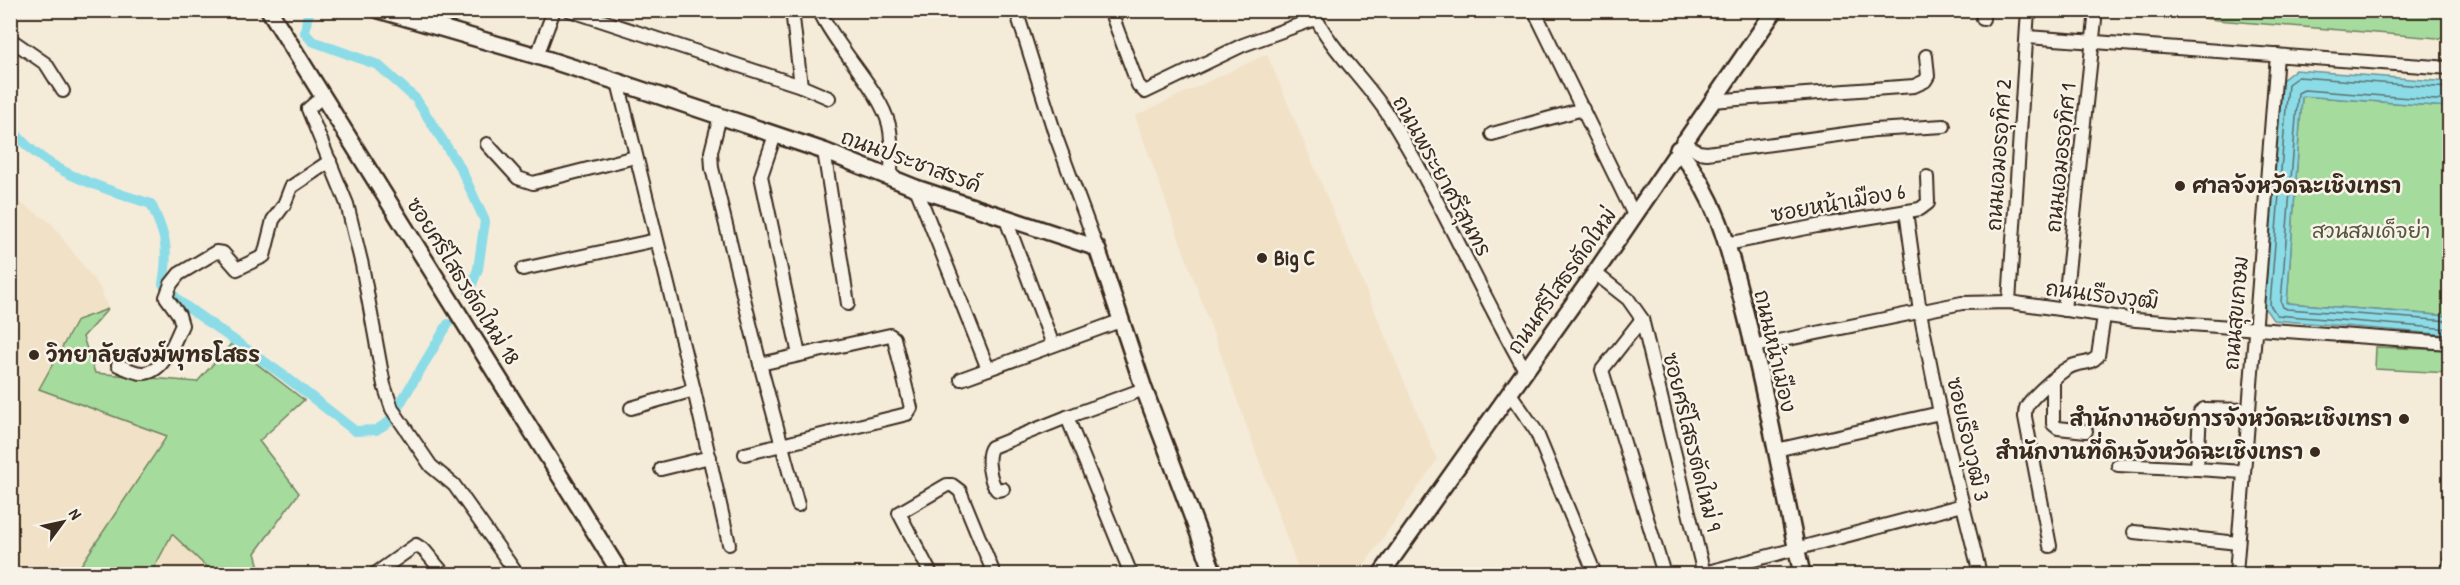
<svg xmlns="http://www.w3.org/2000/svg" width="2460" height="585" viewBox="0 0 2460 585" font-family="'Patrick Hand','Playpen Sans Thai',sans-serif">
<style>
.built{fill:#f1e1c7}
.green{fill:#a6db9e;stroke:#70825e;stroke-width:1.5}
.water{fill:#8cdce8;stroke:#6c9597;stroke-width:1.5}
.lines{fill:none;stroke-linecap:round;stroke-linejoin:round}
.shore{stroke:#5b716f;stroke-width:1.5}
.canal{stroke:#8cdce8;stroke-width:10}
.minor-casing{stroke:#3b2a1e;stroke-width:16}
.tertiary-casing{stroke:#3b2a1e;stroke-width:20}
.minor{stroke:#f7f3e8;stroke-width:12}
.tertiary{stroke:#f7f3e8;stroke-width:15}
.poi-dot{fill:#3b2a1e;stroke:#f7f3e8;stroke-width:2}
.labels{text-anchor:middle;stroke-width:5;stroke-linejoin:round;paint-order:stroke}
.street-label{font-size:21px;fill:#3b2a1e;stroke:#f7f3e8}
.poi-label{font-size:21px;font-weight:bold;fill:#3b2a1e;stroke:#f7f3e8;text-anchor:start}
.park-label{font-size:21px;fill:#56563e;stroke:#f7f3e8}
</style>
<rect width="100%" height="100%" fill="#f4ebd9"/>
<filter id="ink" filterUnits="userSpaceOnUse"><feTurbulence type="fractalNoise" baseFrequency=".0167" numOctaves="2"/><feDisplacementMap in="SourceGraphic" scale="12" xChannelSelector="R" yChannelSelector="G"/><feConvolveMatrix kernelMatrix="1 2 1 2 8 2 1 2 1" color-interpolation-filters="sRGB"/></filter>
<g filter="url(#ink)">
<!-- built -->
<g class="built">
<polygon points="1267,54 1437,460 1358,574 1300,574 1135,116"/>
<polygon points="10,196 51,223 100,288 108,309 77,320 39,389 167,436 75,574 11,574"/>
<polygon points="172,533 214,574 160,574 154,569"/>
</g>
<!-- green -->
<g class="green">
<polygon points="2160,10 2449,11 2449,39 2217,20 2160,12"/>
<polygon points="2302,96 2449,107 2449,316 2287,303"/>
<polygon points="108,309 83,337 95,373 197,382 231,344 304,400 259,441 299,493 255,553 261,574 214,574 172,534 154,568 160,574 75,574 167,436 39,389 77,320"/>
<polygon points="2376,347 2449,350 2449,373 2375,369"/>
</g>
<!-- water -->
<polygon class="water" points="2295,70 2449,82 2449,107 2302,96 2287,303 2449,316 2449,335 2273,320 2264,307 2281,81"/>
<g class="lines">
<!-- shore -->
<g class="shore">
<polyline points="2450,88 2298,77 2288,84 2270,305 2277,315 2450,329"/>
<polyline points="2450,101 2304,90 2298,93 2281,302 2283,307 2287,309 2450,321"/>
</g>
<!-- canal -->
<g class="canal">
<polyline points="311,10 307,18 305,33 312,41 378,65 416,99 461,169 485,221 478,269 469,292"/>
<path d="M10 126C42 172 100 187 151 204 166 236 169 248 163 284L180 302 286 377 355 431 376 430 389 422 448 324"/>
</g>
<defs>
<g id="minor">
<polyline points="569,10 801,86 829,98"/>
<polyline points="792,10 801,86"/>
<path d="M819 10C836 48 880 89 889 125 893 142 891 159 891 176"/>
<polyline points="1016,10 1056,137 1097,248"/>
<polyline points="1110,10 1138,85 1145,92 1243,45 1315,19"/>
<path d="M1312 10C1331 52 1368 81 1392 121 1441 201 1478 288 1525 370"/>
<polyline points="1534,10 1634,215"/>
<polyline points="1983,19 1983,10"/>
<polyline points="2027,37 2450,68"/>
<polyline points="10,39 46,64 63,91"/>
<polyline points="537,56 554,10"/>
<polyline points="618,82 694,390 729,544"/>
<polyline points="323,96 308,109 347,204 362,265 384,385 392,409 431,466 454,485 517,574"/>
<polyline points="1711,101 1914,86 1925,81 1928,76 1926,56"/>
<polyline points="720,116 711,152 712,168 760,364 798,505"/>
<polyline points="1492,134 1583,109"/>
<polyline points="775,135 761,176 799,355"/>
<polyline points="1683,141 1698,152 1707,153 1874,130 1944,126"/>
<polyline points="487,144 518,178 533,183 635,157"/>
<polyline points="824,151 848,304"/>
<polyline points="916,188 988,369"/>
<polyline points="1906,211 1920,312 1940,413 1980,574"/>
<polyline points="1005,217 1053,345"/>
<polyline points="1727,244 1817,226 1920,209 1928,203 1927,177"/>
<polyline points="523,269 656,240"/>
<polyline points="1595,273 1628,299 1642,319 1704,574"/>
<polyline points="2009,302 2028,10"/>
<polyline points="2064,310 2096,10"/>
<polyline points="1642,319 1602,370 1664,574"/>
<polyline points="1754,346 1962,303 2009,302 2136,320 2450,343"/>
<path d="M118 365C125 368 133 372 141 373 164 375 174 341 182 325L179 315 166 297 171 284 179 274 216 252 223 253 237 269 264 256 273 220 284 205 291 187 330 161"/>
<polyline points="961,379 1120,321"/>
<polyline points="2053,380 2053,424 2058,428 2086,431"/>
<polyline points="1509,392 1536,431 1595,574"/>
<polyline points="631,408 694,390"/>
<polyline points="1067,417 1131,574"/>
<polyline points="1776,450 1940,413"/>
<polyline points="745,454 907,414 911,408 894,338 890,335 760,364"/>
<polyline points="2118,465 2197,469"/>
<polyline points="661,469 710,457"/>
<polyline points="2243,472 2197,469 2200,412 2204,409 2248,410"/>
<path d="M1003 489 997 490C990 482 985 456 992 447L1067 417 1144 389"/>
<polyline points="2134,532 2238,543"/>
<path d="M2050 546 2025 417C2025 415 2025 409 2026 408 2030 398 2059 373 2068 368 2079 361 2089 366 2098 356L2104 316"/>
<polyline points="1704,573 1963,505"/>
<polyline points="375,574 416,545 425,551 444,574"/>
<polyline points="931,574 899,513 947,485 952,485 960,491 994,574"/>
<polyline points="2236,574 2277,55"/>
<polyline points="2448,574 2450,560"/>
</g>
<g id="tertiary">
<polyline points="269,10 621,574"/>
<polyline points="379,10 537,56 618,82 824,151 916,188 1097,248 1144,389 1214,574"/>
<path d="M1678 149C1719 200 1730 253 1746 316 1768 401 1783 488 1802 574"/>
<polyline points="1381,574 1595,273 1775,10"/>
</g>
</defs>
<!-- minor casing -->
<use href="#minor" class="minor-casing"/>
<!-- tertiary casing -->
<use href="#tertiary" class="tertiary-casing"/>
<!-- minor -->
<use href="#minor" class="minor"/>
<!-- tertiary -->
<use href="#tertiary" class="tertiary"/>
</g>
</g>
<!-- markers -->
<g class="poi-dot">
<circle cx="2180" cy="186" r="6"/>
<circle cx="1262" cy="258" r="6"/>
<circle cx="34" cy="355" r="6"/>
<circle cx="2404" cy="419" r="6"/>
<circle cx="2315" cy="452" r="6"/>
</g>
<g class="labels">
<!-- street labels -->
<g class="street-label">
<text transform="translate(1999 155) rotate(-86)" y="7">ถนนเอมอรอุทิศ 2</text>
<text transform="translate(2061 158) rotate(-84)" y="7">ถนนเอมอรอุทิศ 1</text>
<text transform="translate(911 161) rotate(20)" y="7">ถนนประชาสรรค์</text>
<text transform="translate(1442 176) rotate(61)" y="7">ถนนพระยาศรีสุนทร</text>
<text transform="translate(1838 203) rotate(-10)" y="7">ซอยหน้าเมือง 6</text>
<text transform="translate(463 281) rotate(58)" y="7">ซอยศรีโสธรตัดใหม่ 18</text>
<text transform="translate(1562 281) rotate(-55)" y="7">ถนนศรีโสธรตัดใหม่</text>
<text transform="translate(2102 295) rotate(7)" y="7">ถนนเรืองวุฒิ</text>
<text transform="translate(2236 313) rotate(-85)" y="7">ถนนสุขเกษม</text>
<text transform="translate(1775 351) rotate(77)" y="7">ถนนหน้าเมือง</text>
<text transform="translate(1968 439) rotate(77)" y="7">ซอยเรืองวุฒิ 3</text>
<text transform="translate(1692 442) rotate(76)" y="7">ซอยศรีโสธรตัดใหม่ 9</text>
</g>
<!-- poi labels -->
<g class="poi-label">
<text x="2192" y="193">ศาลจังหวัดฉะเชิงเทรา</text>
<text x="1274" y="265">Big C</text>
<text x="46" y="362">วิทยาลัยสงฆ์พุทธโสธร</text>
<text x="2392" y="426" text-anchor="end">สำนักงานอัยการจังหวัดฉะเชิงเทรา</text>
<text x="2303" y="459" text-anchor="end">สำนักงานที่ดินจังหวัดฉะเชิงเทรา</text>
</g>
<!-- park labels -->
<g class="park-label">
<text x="2371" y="238">สวนสมเด็จย่า</text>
</g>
</g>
<!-- margin -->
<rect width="2460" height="585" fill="none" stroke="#f7f3e8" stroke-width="36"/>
<rect x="18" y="18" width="2424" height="549" fill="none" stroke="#3b2a1e" stroke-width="2" filter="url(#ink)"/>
<!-- north arrow -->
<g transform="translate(63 522) rotate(57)" stroke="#f7f3e8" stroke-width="4.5" paint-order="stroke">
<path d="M0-4.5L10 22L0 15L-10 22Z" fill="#3b2a1e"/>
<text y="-9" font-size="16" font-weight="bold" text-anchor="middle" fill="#3b2a1e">N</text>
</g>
</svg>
